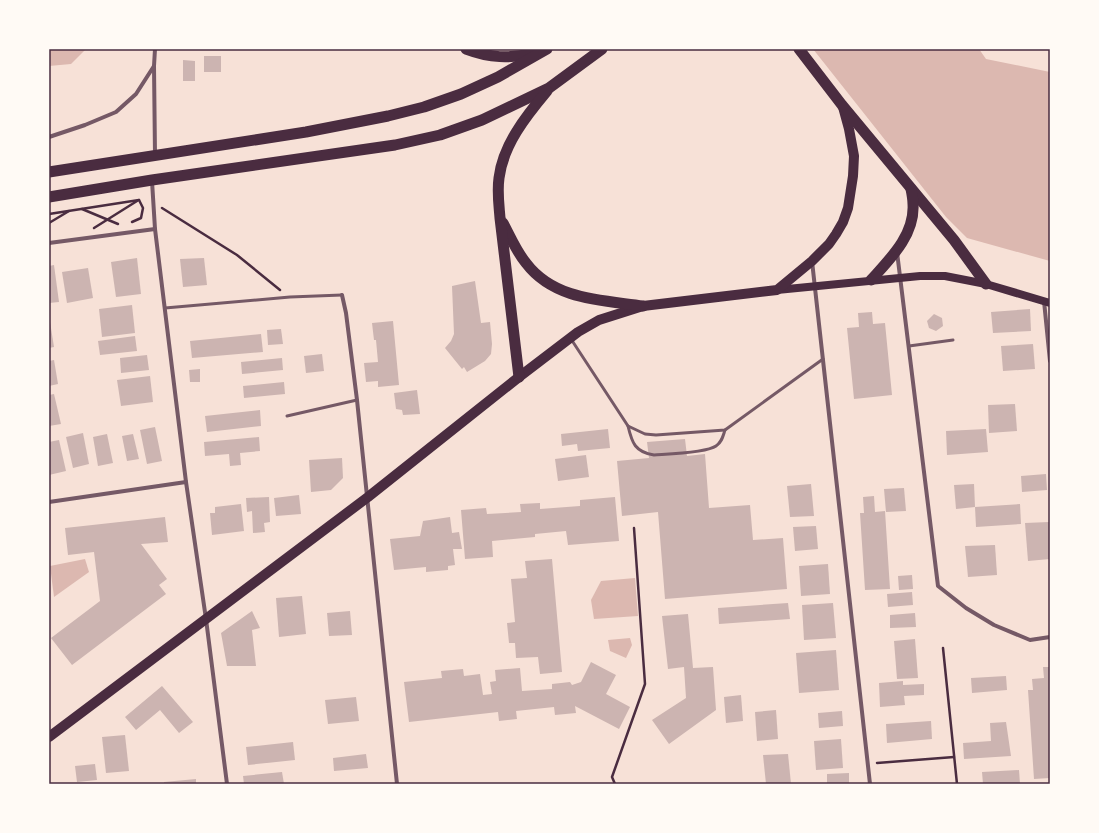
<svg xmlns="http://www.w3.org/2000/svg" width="1099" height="833" viewBox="0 0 1099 833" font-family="Arial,sans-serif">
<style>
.water{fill:#dcb8b0}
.building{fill:#ccb4b1}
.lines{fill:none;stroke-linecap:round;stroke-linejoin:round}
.path{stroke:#4a2c40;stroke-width:2.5}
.service{stroke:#755966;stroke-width:3}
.minor{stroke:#755966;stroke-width:4}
.secondary{stroke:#4a2c40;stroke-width:8}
.primary{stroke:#4a2c40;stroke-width:10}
.trunk{stroke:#4a2c40;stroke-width:11}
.neatline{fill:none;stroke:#4a2c40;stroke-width:1.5}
</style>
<rect width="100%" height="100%" fill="#f7e1d7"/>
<!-- water -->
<g class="water">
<polygon points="49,49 86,49 71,64 49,66"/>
<polygon points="813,49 979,49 986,59 1050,72 1050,261 967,238 946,217"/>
<polygon points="85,559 89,572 54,597 50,566"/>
<polygon points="635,578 638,616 594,619 591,600 601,581"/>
<polygon points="630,638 632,645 626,658 610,651 608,640"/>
</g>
<!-- building -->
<g class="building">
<rect x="204" y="56" width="17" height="16"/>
<polygon points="183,60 195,61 195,81 183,81"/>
<polygon points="137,258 141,294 116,297 111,262"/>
<polygon points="204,258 207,285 183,287 180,259"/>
<polygon points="54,265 59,302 49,303 49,266"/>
<polygon points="88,268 93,298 67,303 62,272"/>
<polygon points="475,281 481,323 490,322 492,344 491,354 485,361 467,372 464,367 462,369 445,348 451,341 454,334 452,286"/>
<polygon points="132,305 135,333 102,337 99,309"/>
<polygon points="1030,309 1031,331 993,333 991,312"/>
<polygon points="872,312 873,324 885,323 892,395 854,399 847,328 859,327 858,313"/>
<polygon points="934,314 942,318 943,326 936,331 929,328 927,321"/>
<polygon points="393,321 399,385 378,387 378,381 366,382 364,363 378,362 376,340 374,340 372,323"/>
<polygon points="49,322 50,322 54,347 49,348"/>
<polygon points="281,329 283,344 268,345 267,330"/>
<polygon points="261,334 263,352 192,358 190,341"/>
<polygon points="135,336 137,351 100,355 98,341"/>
<polygon points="1033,344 1035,369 1003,371 1001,346"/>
<polygon points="322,354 324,371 306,373 304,356"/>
<polygon points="147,355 149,370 121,373 120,358"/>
<polygon points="282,358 283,370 242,374 241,362"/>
<polygon points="54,360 58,384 49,386 49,361"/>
<polygon points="200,369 200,382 190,382 189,370"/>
<polygon points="150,376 153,402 121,406 117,380"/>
<polygon points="284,382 285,394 244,398 243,386"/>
<polygon points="417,390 420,414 403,415 402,410 396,409 394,393"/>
<polygon points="54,394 61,424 49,426 49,395"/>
<polygon points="1015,404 1017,431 989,433 988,405"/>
<polygon points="260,410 261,426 207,432 205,416"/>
<polygon points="155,427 162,461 147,464 140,430"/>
<polygon points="608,429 610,448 578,451 577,444 562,446 561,434"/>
<polygon points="986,429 988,452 947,455 946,431"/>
<polygon points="83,433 89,464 73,468 66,437"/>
<polygon points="107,434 113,463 98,466 93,437"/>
<polygon points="133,434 139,459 127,461 122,436"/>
<polygon points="259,437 260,451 240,453 241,465 230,466 229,454 205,456 204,442"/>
<polygon points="685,439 687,456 705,454 709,508 750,505 753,540 783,538 787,589 665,599 658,512 622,516 617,461 649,458 647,442"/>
<polygon points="59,440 66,471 49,475 49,442"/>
<polygon points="586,455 589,477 558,481 555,459"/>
<polygon points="342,458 343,478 331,490 311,492 309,460"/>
<polygon points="1046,474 1047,490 1022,492 1021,476"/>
<polygon points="811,484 814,516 790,517 787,486"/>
<polygon points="974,484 975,507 956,509 954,485"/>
<polygon points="904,488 906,511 886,512 884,489"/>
<polygon points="299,495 301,514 276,516 274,498"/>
<polygon points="874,496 875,512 885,511 890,589 865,590 860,513 864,513 863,497"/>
<polygon points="269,497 270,522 264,523 265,532 253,533 252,511 247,512 246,498"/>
<polygon points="615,497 619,541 568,545 566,531 535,534 535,537 492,541 493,557 465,559 461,510 486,508 487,514 521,512 520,504 540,503 540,509 580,506 580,500"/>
<polygon points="241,504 244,531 212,535 210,513 215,513 215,507"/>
<polygon points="1020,504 1021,524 976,527 975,507"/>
<polygon points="165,517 168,542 141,544 167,579 159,585 166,594 72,665 51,638 100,601 94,552 68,555 65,528"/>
<polygon points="450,517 452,533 459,532 462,549 453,549 455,565 448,566 448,570 426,572 426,567 394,570 390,539 420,536 423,521"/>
<polygon points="1049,522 1050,559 1028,561 1025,523"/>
<polygon points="816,526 818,549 795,551 793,527"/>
<polygon points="995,545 997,575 968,577 965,546"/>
<polygon points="552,559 562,672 540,674 538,657 516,658 515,643 509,643 507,623 515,622 511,579 527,578 525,561"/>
<polygon points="828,564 830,594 801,596 799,566"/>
<polygon points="912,575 913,589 899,590 898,576"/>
<polygon points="912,592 913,605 888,607 887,594"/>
<polygon points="302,596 306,634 279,637 276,598"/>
<polygon points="788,603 790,619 719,624 718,608"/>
<polygon points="833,603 836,638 804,640 802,605"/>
<polygon points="252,611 260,628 252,630 256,666 227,666 221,633"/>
<polygon points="350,611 352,635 329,636 327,613"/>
<polygon points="915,613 916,627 890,628 890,615"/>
<polygon points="688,614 693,668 713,667 716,710 669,744 652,720 686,698 684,667 668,669 662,616"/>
<polygon points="915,639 918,678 897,679 894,641"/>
<polygon points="836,650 839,690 799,693 796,653"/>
<polygon points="591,662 616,675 606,694 630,707 619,729 575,706 576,713 555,715 554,707 516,711 517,719 499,721 498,712 409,722 404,682 442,678 441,671 463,669 464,676 480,674 483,695 492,694 490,682 496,681 495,670 520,668 522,691 552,689 552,684 570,682 572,685 581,682"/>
<polygon points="1043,667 1050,667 1050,778 1034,779 1028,690 1033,690 1032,679 1044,678"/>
<polygon points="1006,676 1007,690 972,693 971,678"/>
<polygon points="903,681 903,685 924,684 924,695 904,696 905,705 880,707 879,683"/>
<polygon points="162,686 193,722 179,733 160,710 136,730 125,717"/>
<polygon points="741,695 743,721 726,723 724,697"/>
<polygon points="356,697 359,721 328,724 325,700"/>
<polygon points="776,710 778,739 757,741 755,712"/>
<polygon points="842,711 843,726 819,728 818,713"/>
<polygon points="931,721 932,739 887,743 886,724"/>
<polygon points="1006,722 1011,756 964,759 963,743 991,741 990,723"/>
<polygon points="125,735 129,771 106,773 102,737"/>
<polygon points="841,739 843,768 816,770 814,741"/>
<polygon points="293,742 295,760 248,765 246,747"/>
<polygon points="366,754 368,768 334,771 333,758"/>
<polygon points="788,754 791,784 766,784 763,755"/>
<polygon points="95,764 97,780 77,782 75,766"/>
<polygon points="1019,770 1020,784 983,784 982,772"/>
<polygon points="282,772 284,784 244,784 243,776"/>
<polygon points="849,773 849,784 827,784 827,774"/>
<polygon points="196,779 196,784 164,784 164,782"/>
</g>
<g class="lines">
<!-- path -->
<g class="path">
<polyline points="162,208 237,255 280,290"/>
<polyline points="82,209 118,224"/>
<polyline points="49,214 139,200"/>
<polyline points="132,222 141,218 143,208 139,200"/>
<polyline points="49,223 69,211"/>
<polyline points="94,228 137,201"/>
<polyline points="943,648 957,784"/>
<polyline points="877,763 954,757"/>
<polyline points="615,784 612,777 645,684 634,528"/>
</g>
<!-- service -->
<g class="service">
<polyline points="165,308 290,297 342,295"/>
<polyline points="571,339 628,426 645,434 656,435 725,430 823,359"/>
<polyline points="909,346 953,340"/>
<polyline points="287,416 357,400"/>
<path d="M628 426C632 443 635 452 654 455 668 454 706 453 716 446 722 442 723 436 725 430"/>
</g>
<!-- minor -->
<g class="minor">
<polyline points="155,49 154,66 155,155"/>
<polyline points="49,137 85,125 116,112 136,94 154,66"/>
<polyline points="152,181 155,229 186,482 206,619 227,784"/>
<polyline points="49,243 155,229"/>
<polyline points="897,252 938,586 966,608 994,625 1030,640 1050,637"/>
<polyline points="812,261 870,784"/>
<polyline points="342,295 346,313 357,400 397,784"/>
<polyline points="1044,301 1050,361"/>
<polyline points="49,502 186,482"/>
</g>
<!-- secondary -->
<polyline class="secondary" points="777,290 920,276 945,276 986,284 1050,303"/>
<!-- primary -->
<polyline class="primary" points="49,737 368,497 519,377 578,332 599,320 643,306 777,290 812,261 829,244 836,234 843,222 848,208 853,176 854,156 849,129 843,107"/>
<!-- trunk -->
<g class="trunk">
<path d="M466 49C490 58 509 59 534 53"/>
<polyline points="799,49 842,105 954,240 986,284"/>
<polyline points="49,172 306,132 388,116 424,107 461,94 498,77 547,49"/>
<polyline points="49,197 152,180 395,145 440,135 482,120 549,88 602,49"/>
<path d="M503 223C510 236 516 251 526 263 554 300 601 300 643 306"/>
<path d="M871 280C890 259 915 235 913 204 913 199 912 194 911 189"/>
<path d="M519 377 500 218C499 205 497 192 499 178 503 145 526 116 547 91"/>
</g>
</g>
<!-- border -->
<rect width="1099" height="833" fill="none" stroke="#fffaf5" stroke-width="100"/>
<rect x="50" y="50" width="999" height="733" class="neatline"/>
</svg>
